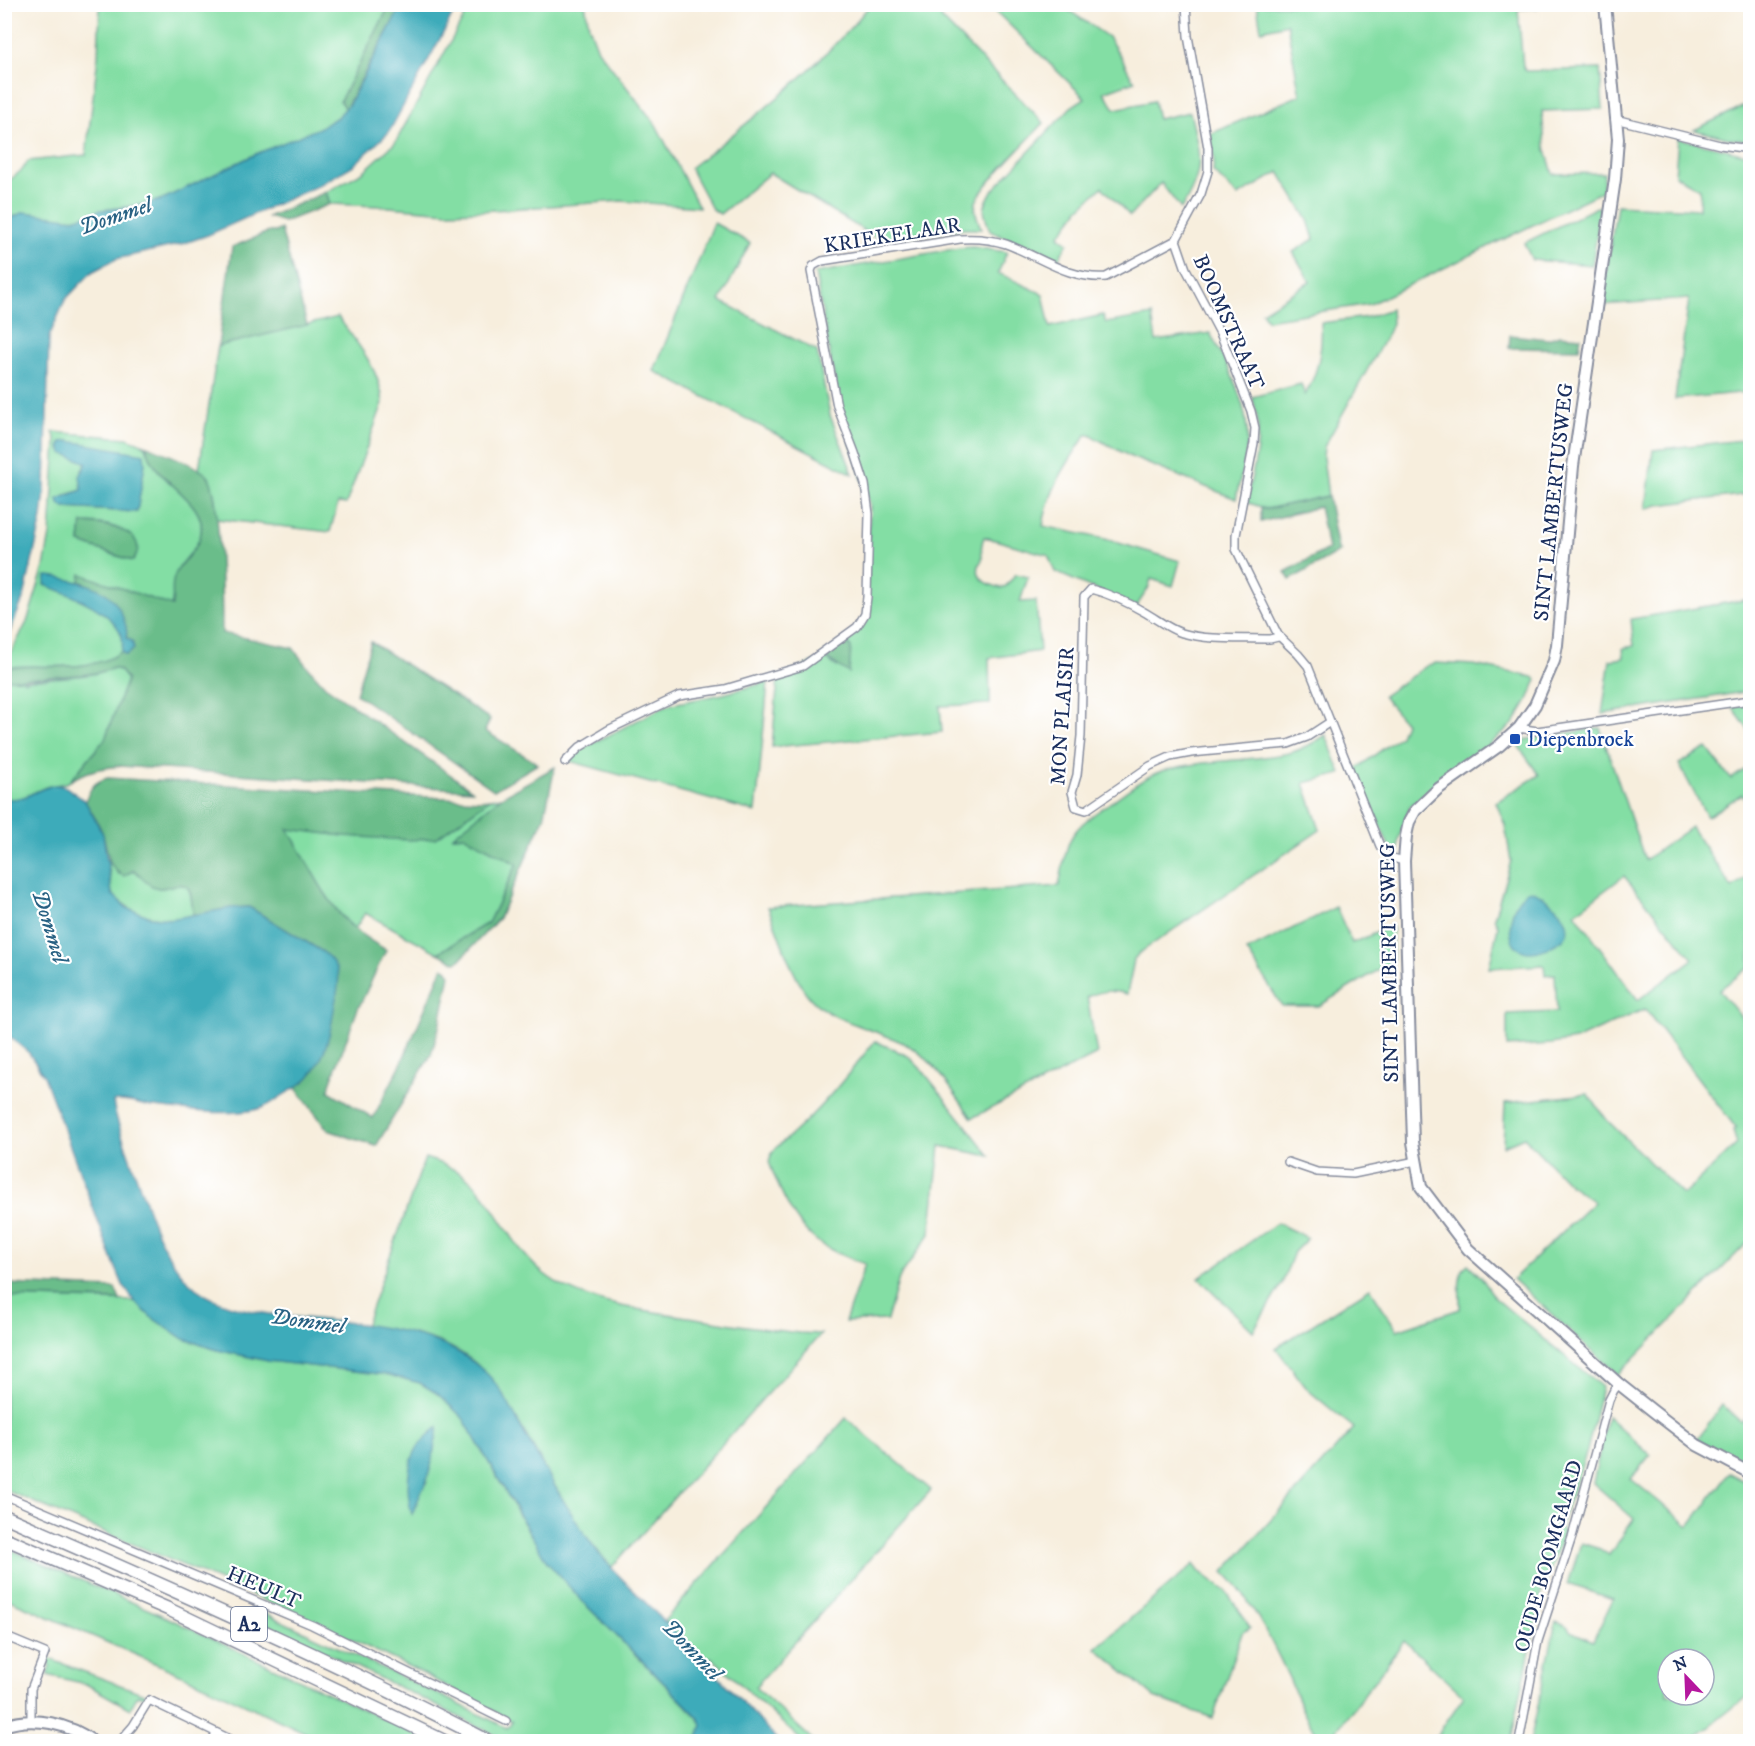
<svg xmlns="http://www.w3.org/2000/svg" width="1755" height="1746" viewBox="0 0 1755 1746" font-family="'IM FELL DW Pica',serif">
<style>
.green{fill:#83dea4;stroke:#4f8681;stroke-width:1.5;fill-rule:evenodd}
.forest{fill:#6abd8a;stroke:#427674;stroke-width:1.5}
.water{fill:#3cabba;stroke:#2c6d8c;stroke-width:1.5}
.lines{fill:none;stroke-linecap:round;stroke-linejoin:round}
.street-casing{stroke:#898e9e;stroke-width:10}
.secondary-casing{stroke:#898e9e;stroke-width:14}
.highway-casing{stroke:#898e9e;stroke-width:15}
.street{stroke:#fff;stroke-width:7}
.secondary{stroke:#fff;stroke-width:10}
.highway{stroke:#fff;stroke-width:12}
.transit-dot{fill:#1a4fb4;stroke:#fff;stroke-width:2}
.labels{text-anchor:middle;stroke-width:4.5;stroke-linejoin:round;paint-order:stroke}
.shield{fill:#fff;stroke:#5f6d8e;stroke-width:1.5}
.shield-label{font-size:20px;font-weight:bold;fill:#1b2f5e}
.street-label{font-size:21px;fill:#1b2f5e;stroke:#fff}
.transit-label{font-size:21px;fill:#164399;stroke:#fff;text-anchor:start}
.water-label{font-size:22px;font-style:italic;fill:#286183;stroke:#fff}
</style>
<rect width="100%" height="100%" fill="#fff"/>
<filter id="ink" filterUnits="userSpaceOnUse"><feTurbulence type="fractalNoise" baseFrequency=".0167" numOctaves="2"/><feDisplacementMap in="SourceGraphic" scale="12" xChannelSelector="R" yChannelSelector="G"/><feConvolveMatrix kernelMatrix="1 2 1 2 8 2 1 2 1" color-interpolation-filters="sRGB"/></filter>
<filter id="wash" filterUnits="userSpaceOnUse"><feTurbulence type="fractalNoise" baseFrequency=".008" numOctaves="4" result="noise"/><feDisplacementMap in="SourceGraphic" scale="24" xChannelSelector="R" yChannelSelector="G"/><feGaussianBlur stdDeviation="1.35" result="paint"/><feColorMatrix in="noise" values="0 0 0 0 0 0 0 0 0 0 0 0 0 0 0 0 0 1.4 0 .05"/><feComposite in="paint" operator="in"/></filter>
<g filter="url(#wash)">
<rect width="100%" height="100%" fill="#f7eedd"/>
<!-- green -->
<g class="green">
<polygon points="585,4 589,26 598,50 656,125 699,207 621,201 481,211 447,212 378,206 330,204 326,192 363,172 395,143 463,19 468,5"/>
<path d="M100 5H390L340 101 345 109C324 133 285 141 256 154 225 168 194 187 162 199 143 207 123 206 104 210 95 211 87 216 78 218 54 223 23 200 5 224V184L23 169 28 161 86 155 98 56Z"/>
<path d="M870 5H946L941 18 1044 123C1029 139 982 185 976 202 973 211 979 221 981 229H962L881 241 770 173 720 214 712 209 690 168C754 118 819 68 870 5Z"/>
<path d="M989 5H1061L1108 37 1121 57 1132 78 1135 81 1104 92 1115 109 1154 101 1158 119 1190 112C1200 155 1206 170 1181 209L1161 183 1130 216 1102 187 1079 209 1059 236 1068 243 1057 261 990 231C983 211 981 210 992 191L1071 107 1085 98Z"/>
<polygon points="1257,5 1537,5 1537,8 1518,9 1523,67 1526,71 1600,69 1603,109 1542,111 1545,146 1553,174 1604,173 1603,191 1370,304 1267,320 1262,312 1310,282 1293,252 1314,239 1308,220 1279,172 1238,196 1213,172 1214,158 1210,134 1300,95 1287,24 1261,30"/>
<polygon points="1750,103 1750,141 1732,139 1694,130"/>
<polygon points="1678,138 1750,155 1750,392 1675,399 1689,299 1601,305 1617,205 1699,209 1700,189 1675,175"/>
<polygon points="1597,207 1601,208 1592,265 1532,260 1524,243"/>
<polygon points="714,223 750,243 720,301 817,351 830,415 853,474 654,371"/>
<path d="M973 247 1007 252 998 273 1043 294 1050 327 1103 315 1106 323 1152 315 1156 341 1210 333C1226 362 1244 395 1247 429 1249 452 1240 477 1236 499L1131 457 1090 435H1086C1067 463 1048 491 1043 526L1105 539 1180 561 1173 586 1151 579 1148 589 1136 607 1055 572 1048 555 984 537C981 545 981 549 982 556 982 566 981 557 979 566 975 580 990 585 1001 588L1006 586 1016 574 1028 577 1020 602 1036 601 1040 651 989 658 990 704 940 706 942 732 772 747 778 678 824 657 837 667 851 648 845 640 853 634 865 616 870 505 840 410 815 273 959 248Z"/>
<path d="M1391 309 1392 323 1389 331 1324 447 1323 457 1328 496 1267 509 1246 502C1254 466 1265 433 1252 397L1301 384 1305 395C1318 373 1323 349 1321 323L1368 317Z"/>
<path d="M338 317C357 343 380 369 383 403L346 504 338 503 330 532 217 519C215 499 216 482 199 469L218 346Z"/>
<path d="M53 432 127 438 145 445C148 452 151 460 155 466 169 488 210 506 200 537 196 550 187 556 180 567 170 581 175 593 171 607L81 574 80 582 46 577 45 585C70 594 134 617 121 652 93 673 44 664 10 667L24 681C54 676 86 679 114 668L119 670 127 680 105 739 70 781C62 786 55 783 46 787 33 792 20 802 5 798V664L27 622 44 567 50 535 53 489 56 440ZM68 441 145 463 137 512 65 508V495L82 490V470L87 463 60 450 62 442ZM82 523C101 523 120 525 134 539L132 561 80 543Z"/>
<polygon points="1750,439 1750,494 1658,505 1646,509 1653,450"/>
<polygon points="1750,599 1750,691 1602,714 1610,660 1624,658 1623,648 1634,646 1631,619"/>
<polygon points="1436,663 1474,665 1533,677 1537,680 1527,702 1514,723 1483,750 1422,795 1410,807 1399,839 1398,857 1393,856 1356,769 1400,736 1405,723 1383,696 1428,665"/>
<polygon points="768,682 756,812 569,761 582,749 667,705 723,694"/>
<polygon points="1750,704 1750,732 1732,707"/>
<path d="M1600 728 1645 860 1691 827 1732 888 1750 876V967L1719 990 1750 1028V1115L1746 1120 1750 1125V1240L1618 1375 1513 1279 1594 1202 1570 1185 1524 1137 1503 1146 1505 1103 1588 1094 1607 1120 1683 1195 1737 1144 1733 1131 1736 1128 1645 1009 1575 1040 1551 1044 1507 1047V1014L1557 1012 1555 974 1545 975 1544 965 1489 968 1498 926 1494 918 1511 861 1505 825 1496 802 1539 775 1515 741ZM1624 876 1693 959 1638 1000 1575 913Z"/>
<path d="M1326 735 1341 774 1304 783 1320 830 1138 954 1134 960 1127 994C1111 989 1101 991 1087 997L1097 1054 972 1118C954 1094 936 1061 909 1046 881 1030 833 1023 811 999 792 979 779 933 768 907L1059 886C1069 834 1067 833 1111 802 1127 791 1144 777 1162 771 1203 759 1248 762 1289 753 1302 750 1315 742 1326 735Z"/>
<polygon points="1707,748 1731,779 1750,766 1750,804 1742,794 1707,817 1679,764"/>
<path d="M501 797 455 835 465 836 517 864 488 923 438 953 365 913 355 929C326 904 306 860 287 828L344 836 436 838 490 799Z"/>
<path d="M108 858 118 874 133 870C142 876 149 888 161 888 169 888 182 880 188 888 193 894 191 908 194 916 161 922 136 918 112 894Z"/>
<polygon points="1336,907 1352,943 1392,926 1393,961 1319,1006 1282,1006 1247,951"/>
<path d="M875 1041 908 1056 923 1071 990 1156 940 1146 930 1234 899 1278 887 1320 845 1322 865 1264C852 1259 838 1254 826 1247 796 1230 780 1192 769 1162 771 1149 782 1143 792 1134 823 1107 849 1073 875 1041Z"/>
<path d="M425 1158C441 1163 457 1169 470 1180 498 1206 512 1248 543 1273 582 1305 647 1311 695 1318 730 1324 765 1329 799 1333L821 1334 612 1567C569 1523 545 1463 512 1412 500 1394 490 1375 473 1361 442 1337 403 1330 365 1326Z"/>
<polygon points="1277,1223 1308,1238 1294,1252 1282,1284 1253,1331 1199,1278"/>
<path d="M1468 1264 1482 1278 1495 1298 1602 1387 1587 1451 1560 1527 1564 1532 1542 1593 1511 1741H1433L1464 1696 1404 1641 1331 1738 1334 1741H1325C1304 1722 1300 1703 1289 1678 1274 1645 1250 1597 1224 1572L1354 1428 1308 1390 1276 1348 1370 1288 1397 1330 1460 1309C1461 1294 1455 1274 1468 1264Z"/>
<path d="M4 1297 134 1301 151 1317 182 1338 217 1350 268 1361 389 1375 420 1383 438 1394 463 1418 530 1534 584 1603 697 1717 702 1725 697 1741H507L413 1694 266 1624 256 1609 434 1692 507 1728 512 1721 416 1670 342 1635 218 1580 5 1490ZM437 1428 426 1484 420 1444Z"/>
<polygon points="1722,1405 1741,1422 1750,1412 1750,1469 1697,1439"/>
<path d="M1607 1416 1650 1455 1631 1479 1689 1526 1729 1473 1750 1484V1694L1691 1741 1530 1742 1556 1622 1567 1626 1570 1631 1593 1641 1613 1599 1568 1584 1581 1543 1600 1549 1609 1555 1634 1519 1593 1483ZM1668 1659H1704V1695H1668Z"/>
<polygon points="846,1418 931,1490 755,1687 814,1741 802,1741 711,1657 704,1663 664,1621"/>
<polygon points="5,1547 166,1617 430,1741 323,1741 189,1678 5,1598"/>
<polygon points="1194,1564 1199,1571 1226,1591 1250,1627 1242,1633 1213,1718 1154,1697 1096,1648"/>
<polygon points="47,1658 150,1696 147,1699 138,1695 130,1709 86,1684 47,1675 50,1665 46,1662"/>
</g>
<!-- forest -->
<g class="forest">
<polygon points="390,5 402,5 345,109 340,101"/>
<polygon points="326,192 330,204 284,222 268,217"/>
<polygon points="281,229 307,325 218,346 232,247 268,232 275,232"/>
<polygon points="1510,335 1548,339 1559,335 1581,337 1579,349 1509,348"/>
<path d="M145 445C160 451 198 465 208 476 220 490 222 608 222 633L293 648 305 664 325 686 472 790 120 766C100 768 86 771 70 781L105 739 127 679 119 670 114 668C92 676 72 675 49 677 34 678 22 680 7 679L10 667C44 664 93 673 121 652L126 655 134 649 132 641 126 638 127 636 85 583 80 582 81 574 172 606C174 596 170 585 175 575 181 560 195 554 200 537 210 506 169 488 155 466 151 460 148 452 145 445Z"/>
<polygon points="1328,496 1338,549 1341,551 1290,580 1285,572 1328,549 1319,507 1261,522 1261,507 1267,509"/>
<path d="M82 523C100 523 154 530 133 561L80 543Z"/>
<polygon points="845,640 851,648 849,673 824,657"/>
<polygon points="371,642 490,719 485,731 538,764 494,790 356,694"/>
<polygon points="555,767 544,818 499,918 459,961 455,962 438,953 488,923 517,864 465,836 453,836 501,797"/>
<path d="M108 778 480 800 490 799 436 838 410 840 344 836 288 829C305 857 325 900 348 923 359 934 372 942 386 950L357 1011 330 1084 329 1091 373 1118 401 1064 443 967 448 970 450 975 439 1027 431 1055 376 1146 328 1130 295 1087 308 1078 323 952 249 907 231 908 194 916C191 908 193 894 188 888 181 880 169 888 161 888 149 888 142 877 134 870L124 876C107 869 108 850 103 835 100 824 91 812 85 801 90 789 94 781 108 778Z"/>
<polygon points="5,1284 115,1288 120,1300 5,1297"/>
</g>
<!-- water -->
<g class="water">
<polygon points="402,5 457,5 446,28 389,132 354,165 319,185 208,235 182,244 116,259 92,272 65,300 49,337 45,491 42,518 24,597 5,643 4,322 7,310 4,300 4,224 6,221 24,212 74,219 100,210 131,208 161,200 256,154 319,128 338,117 349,104"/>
<polygon points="68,441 144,454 145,463 137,512 65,508 59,504 58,499 82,490 80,476 87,463 62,453 60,446 62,442"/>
<path d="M46 576C54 576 62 578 70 580 93 585 113 591 122 615 125 623 128 630 126 638L132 641 134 649 126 655 121 652C134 617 69 594 45 585Z"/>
<path d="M56 785 66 787 85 801 103 834 112 894 127 908 151 917 170 919 231 908 249 907 323 952C346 970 338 984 334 1009 331 1031 324 1061 309 1077 302 1085 291 1090 282 1096 273 1102 265 1108 254 1110 222 1116 186 1110 153 1107 142 1106 123 1098 113 1102 118 1130 131 1159 140 1187 152 1221 163 1257 190 1283 212 1305 247 1311 277 1315 346 1324 430 1322 484 1371 502 1387 512 1411 524 1433 548 1474 571 1517 600 1555 615 1573 633 1589 648 1605 692 1650 737 1694 778 1741H697L702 1725 698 1717 584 1603 547 1562 463 1418 438 1394 420 1383 389 1375 268 1361 217 1350 182 1338 151 1317 134 1301 123 1285 109 1251 44 1076 29 1053 5 1033V798C24 803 38 787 56 785Z"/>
<path d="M1530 890C1547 895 1585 927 1559 942 1494 980 1505 898 1530 890Z"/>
<path d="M438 1427 430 1472 412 1514C406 1493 406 1462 420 1444 425 1438 432 1432 438 1427Z"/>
</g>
</g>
<g filter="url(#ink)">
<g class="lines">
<defs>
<g id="street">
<polyline points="1186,4 1188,36 1208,148 1208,171 1201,194 1176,240 1186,269 1220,333 1251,411 1255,428 1254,443 1236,535 1236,549 1278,635 1298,654 1308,666 1380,846 1389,857 1404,861"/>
<polyline points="1615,119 1720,145 1750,149"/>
<path d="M1278 635V637L1270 639C1241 638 1210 641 1182 633 1169 629 1158 620 1146 613 1129 603 1110 594 1091 589L1084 597 1081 736 1077 775 1072 792 1076 807 1086 810 1150 766 1170 757 1191 753 1288 744 1307 737 1330 722"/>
<polyline points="1519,728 1537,731 1750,700"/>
<path d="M565 762 580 747 608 730 679 696 725 689 803 666 857 627 865 614 867 597 869 514 865 484 855 453 837 406 811 271 813 266 822 261 960 239C975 238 991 239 1006 244 1039 256 1069 280 1106 277L1176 240"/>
<polyline points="1288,1162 1317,1172 1353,1174 1416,1161"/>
<polyline points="4,1495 312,1625 506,1721"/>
<polyline points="4,1636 45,1653 31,1689 31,1721"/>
<polyline points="119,1742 133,1726 149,1700 236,1742"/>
<polyline points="212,1742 216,1733"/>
<polyline points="1519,1742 1538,1641 1572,1537 1609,1400 1614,1390 1619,1384"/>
</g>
<g id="secondary">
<polyline points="1605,4 1618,139 1615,179 1573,466 1557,645 1554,661 1535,705 1519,728 1499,746 1438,789 1415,811 1409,822 1406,836 1404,861 1413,1142 1421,1187 1468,1249 1619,1384 1653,1411 1697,1445 1750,1473"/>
<path d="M4 1726C33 1715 70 1724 94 1742"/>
</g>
<g id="highway">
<path d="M4 1516C168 1587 331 1659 490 1742"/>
<polyline points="4,1538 168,1609 446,1742"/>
</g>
</defs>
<!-- street casing -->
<use href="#street" class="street-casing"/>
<!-- secondary casing -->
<use href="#secondary" class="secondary-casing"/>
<!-- highway casing -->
<use href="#highway" class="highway-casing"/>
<!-- street -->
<use href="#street" class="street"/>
<!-- secondary -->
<use href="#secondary" class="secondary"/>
<!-- highway -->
<use href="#highway" class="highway"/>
</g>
</g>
<!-- markers -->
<rect class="transit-dot" x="1509" y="733" width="12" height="12" rx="3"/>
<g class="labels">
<!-- shield labels -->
<rect class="shield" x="231" y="1607" width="36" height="34" rx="4.5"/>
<g class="shield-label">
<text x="249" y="1631">A2</text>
</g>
<!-- street labels -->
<g class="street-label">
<text transform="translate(892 235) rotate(-9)" y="7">KRIEKELAAR</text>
<text transform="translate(1229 322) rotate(66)" y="7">BOOMSTRAAT</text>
<text transform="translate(1553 502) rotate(-84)" y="7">SINT LAMBERTUSWEG</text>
<text transform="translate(1062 716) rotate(-86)" y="7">MON PLAISIR</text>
<text transform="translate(1389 963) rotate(-91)" y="7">SINT LAMBERTUSWEG</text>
<text transform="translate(1548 1556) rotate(-74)" y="7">OUDE BOOMGAARD</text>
<text transform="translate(264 1587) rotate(23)" y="7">HEULT</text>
</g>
<!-- transit labels -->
<g class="transit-label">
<text x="1527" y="746">Diepenbroek</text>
</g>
<!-- water labels -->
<g class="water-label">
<text transform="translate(115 215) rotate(-19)" y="8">Dommel</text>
<text transform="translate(51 926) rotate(73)" y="8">Dommel</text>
<text transform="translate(308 1320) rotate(8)" y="8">Dommel</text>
<text transform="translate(693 1649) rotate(46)" y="8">Dommel</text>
</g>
</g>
<!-- margin -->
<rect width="1755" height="1746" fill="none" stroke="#fff" stroke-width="24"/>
<!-- north arrow -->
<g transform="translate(1686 1677) rotate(337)"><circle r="28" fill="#ffffff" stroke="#a4acbf" stroke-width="1.5"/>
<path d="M0-4.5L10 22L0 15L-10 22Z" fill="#b5179e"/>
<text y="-9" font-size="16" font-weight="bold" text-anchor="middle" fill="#1b2f5e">N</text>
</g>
</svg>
